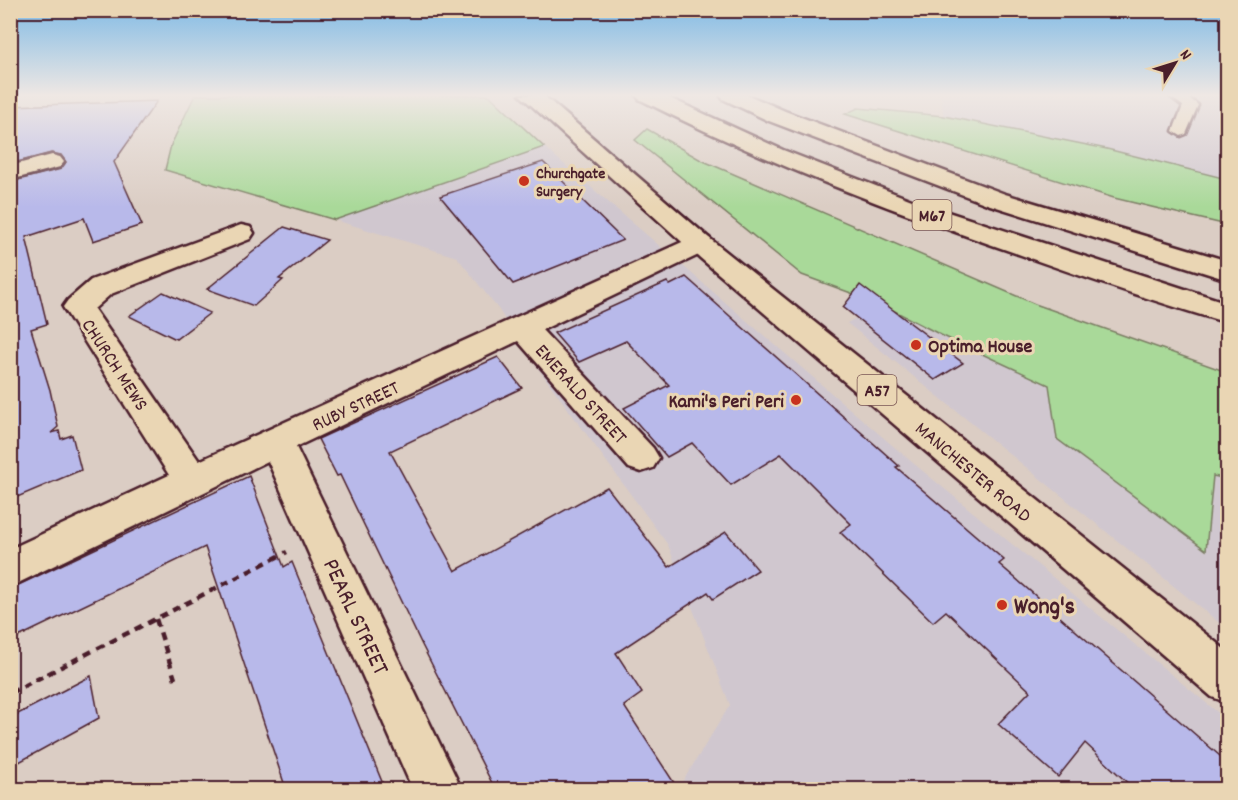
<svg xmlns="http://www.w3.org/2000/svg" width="1238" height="800" viewBox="0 0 1238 800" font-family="Dekko,sans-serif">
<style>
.built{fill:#d0c7cf}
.green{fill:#a9d999;stroke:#7a7c62;stroke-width:1.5}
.building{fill:#b8b9ea;stroke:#4a1f2b;stroke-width:1.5}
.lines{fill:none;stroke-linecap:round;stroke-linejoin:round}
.lane-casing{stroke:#4a1f2b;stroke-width:5}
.street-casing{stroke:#4a1f2b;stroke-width:5}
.primary-casing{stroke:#4a1f2b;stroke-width:5}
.highway-casing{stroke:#4a1f2b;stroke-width:5}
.path{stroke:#4a1f2b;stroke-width:4.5;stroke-dasharray:8 6;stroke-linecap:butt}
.lane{fill:#ead6b4;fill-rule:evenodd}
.street{fill:#ead6b4;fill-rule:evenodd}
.primary{fill:#ead6b4;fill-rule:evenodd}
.highway{fill:#ead6b4;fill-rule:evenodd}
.poi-dot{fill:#c8321e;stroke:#ead6b4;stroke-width:2}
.labels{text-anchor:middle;stroke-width:6;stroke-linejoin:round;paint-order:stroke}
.far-poi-label{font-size:16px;font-weight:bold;fill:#4a1f2b;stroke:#ead6b4;text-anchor:start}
.shield{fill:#ead6b4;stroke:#7a5654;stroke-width:1.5}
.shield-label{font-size:18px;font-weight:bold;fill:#4a1f2b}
.poi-label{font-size:20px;font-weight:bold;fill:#4a1f2b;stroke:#ead6b4;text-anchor:start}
.street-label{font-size:20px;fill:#4a1f2b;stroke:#ead6b4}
.near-poi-label{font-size:24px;font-weight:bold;fill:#4a1f2b;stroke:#ead6b4;text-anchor:start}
.near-street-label{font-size:24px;fill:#4a1f2b;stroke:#ead6b4}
</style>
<rect width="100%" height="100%" fill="#dbcdc4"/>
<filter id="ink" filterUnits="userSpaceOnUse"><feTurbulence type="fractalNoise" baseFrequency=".0167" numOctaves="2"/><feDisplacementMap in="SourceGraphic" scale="12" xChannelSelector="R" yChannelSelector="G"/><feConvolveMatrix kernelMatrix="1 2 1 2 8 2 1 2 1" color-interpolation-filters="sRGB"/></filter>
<g filter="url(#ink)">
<!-- built -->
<g class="built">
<polygon points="941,95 1227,95 1227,179 1107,149 944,116"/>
<polygon points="544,147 913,463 1227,720 1227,789 678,789 730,705 668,545 518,341 499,310 457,257 335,220"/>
<polygon points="881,304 941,335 1049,385 1057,439 1206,549 1213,475 1227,479 1227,629 847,323"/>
</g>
<!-- green -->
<g class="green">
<polygon points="195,95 489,95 544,147 335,220 165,170 171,145"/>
<polygon points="858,108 944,116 1107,149 1227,179 1227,225 1114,198 845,114"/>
<polygon points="647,129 701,160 1035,304 1227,372 1227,479 1213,476 1206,550 1057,439 1049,385 941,335 881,304 802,275 635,140"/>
</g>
<!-- building -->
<g class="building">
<polygon points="157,101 114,162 142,225 93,241 84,218 26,237 47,324 31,329 50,390 58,427 51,433 59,431 61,439 72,435 81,470 15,498 10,468 10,182 61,169 66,162 61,155 51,153 10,164 10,106"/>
<polygon points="543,162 623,240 513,284 440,196"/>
<polygon points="284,227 327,240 279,279 283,280 254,306 207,289"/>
<polygon points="686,277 899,466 896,467 1004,560 999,564 1227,762 1227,789 1134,789 1085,743 1058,777 998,724 1030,691 946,611 933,622 840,532 851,524 781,454 731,485 692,443 667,457 624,408 669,385 626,341 579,362 554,333 667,282 670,285"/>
<polygon points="860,285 963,363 935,380 843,307"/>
<polygon points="163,292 210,313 176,339 129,316"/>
<polygon points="498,357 522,388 390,451 455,571 607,487 669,567 726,532 758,570 713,599 708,592 616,653 642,693 624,706 678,789 495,789 422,645 340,475 337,476 318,439"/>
<polygon points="249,476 284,567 292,562 385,789 286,789 205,547 10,641 10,589"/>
<polygon points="91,676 99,718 10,767 10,718"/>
</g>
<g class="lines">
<defs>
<polygon id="lane" points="1168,95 1185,95 1198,105 1186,134 1181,136 1173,131 1183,106"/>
<g id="street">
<polygon points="52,155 60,157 64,162 60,167 10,180 10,166"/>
<polygon points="241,225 250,227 254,233 250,239 111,294 94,309 199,461 691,238 700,236 709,238 713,244 709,250 542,330 653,448 659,458 653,468 641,472 629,468 518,341 296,447 462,790 413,790 268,461 10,587 10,549 169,475 63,307 68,300 91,280"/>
</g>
<polygon id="primary" points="520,95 543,95 709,238 1228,652 1228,703 1212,697 691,250"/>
<g id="highway">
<path d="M636 95H663L783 150 917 202 1228 303V323C1158 303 1089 279 1021 255 890 210 762 161 639 99Z"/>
<polygon points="720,95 748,95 785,111 1005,194 1228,261 1228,280 987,204 769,121 723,99"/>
</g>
</defs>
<!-- lane casing -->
<use href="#lane" class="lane-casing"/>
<!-- street casing -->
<use href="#street" class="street-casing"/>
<!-- primary casing -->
<use href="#primary" class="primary-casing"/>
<!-- highway casing -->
<use href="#highway" class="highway-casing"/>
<!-- path -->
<g class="path">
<polyline points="156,619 175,679"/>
<polyline points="10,693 287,552"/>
</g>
<!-- lane -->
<use href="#lane" class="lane"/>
<!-- street -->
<use href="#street" class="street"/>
<!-- primary -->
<use href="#primary" class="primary"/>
<!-- highway -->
<use href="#highway" class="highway"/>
</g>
</g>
<!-- sky -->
<linearGradient id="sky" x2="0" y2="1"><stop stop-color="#7fbae5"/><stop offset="0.46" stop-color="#efe8e4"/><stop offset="1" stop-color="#efe8e4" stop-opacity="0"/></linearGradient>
<rect width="1238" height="207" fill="url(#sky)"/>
<!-- markers -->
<g class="poi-dot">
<circle cx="524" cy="181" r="6"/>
<circle cx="916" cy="345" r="6"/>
<circle cx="796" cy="400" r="6"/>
<circle cx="1002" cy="605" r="6"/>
</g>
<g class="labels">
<!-- far-poi labels -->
<g class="far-poi-label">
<text x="536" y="178">Churchgate<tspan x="536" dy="18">Surgery</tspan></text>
</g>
<!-- shield labels -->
<g class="shield">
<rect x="912.5" y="200" width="39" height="30" rx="4.5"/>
<rect x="857.5" y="375" width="39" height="30" rx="4.5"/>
</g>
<g class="shield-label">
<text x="932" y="221">M67</text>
<text x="877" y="396">A57</text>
</g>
<!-- poi labels -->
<g class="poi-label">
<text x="928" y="352">Optima House</text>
<text x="784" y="407" text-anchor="end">Kami's Peri Peri</text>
</g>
<!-- street labels -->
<g class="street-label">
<text transform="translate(116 364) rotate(57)" y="7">CHURCH MEWS</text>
<text transform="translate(582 393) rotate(48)" y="7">EMERALD STREET</text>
<text transform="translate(355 405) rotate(-25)" y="7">RUBY STREET</text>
<text transform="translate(974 471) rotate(40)" y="7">MANCHESTER ROAD</text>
</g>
<!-- near-poi labels -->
<g class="near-poi-label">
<text x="1014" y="613">Wong's</text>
</g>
<!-- near-street labels -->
<g class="near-street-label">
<text transform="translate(357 616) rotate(65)" y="8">PEARL STREET</text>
</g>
</g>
<!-- margin -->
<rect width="1238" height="800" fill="none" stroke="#ead6b4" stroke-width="36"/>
<rect x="18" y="18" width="1202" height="764" fill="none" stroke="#4a1f2b" stroke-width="2" filter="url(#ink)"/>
<!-- north arrow -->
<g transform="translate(1175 63) rotate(52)" stroke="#ead6b4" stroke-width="4.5" paint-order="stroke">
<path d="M0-4.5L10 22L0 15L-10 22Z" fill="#4a1f2b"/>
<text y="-9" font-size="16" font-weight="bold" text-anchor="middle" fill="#4a1f2b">N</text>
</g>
</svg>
